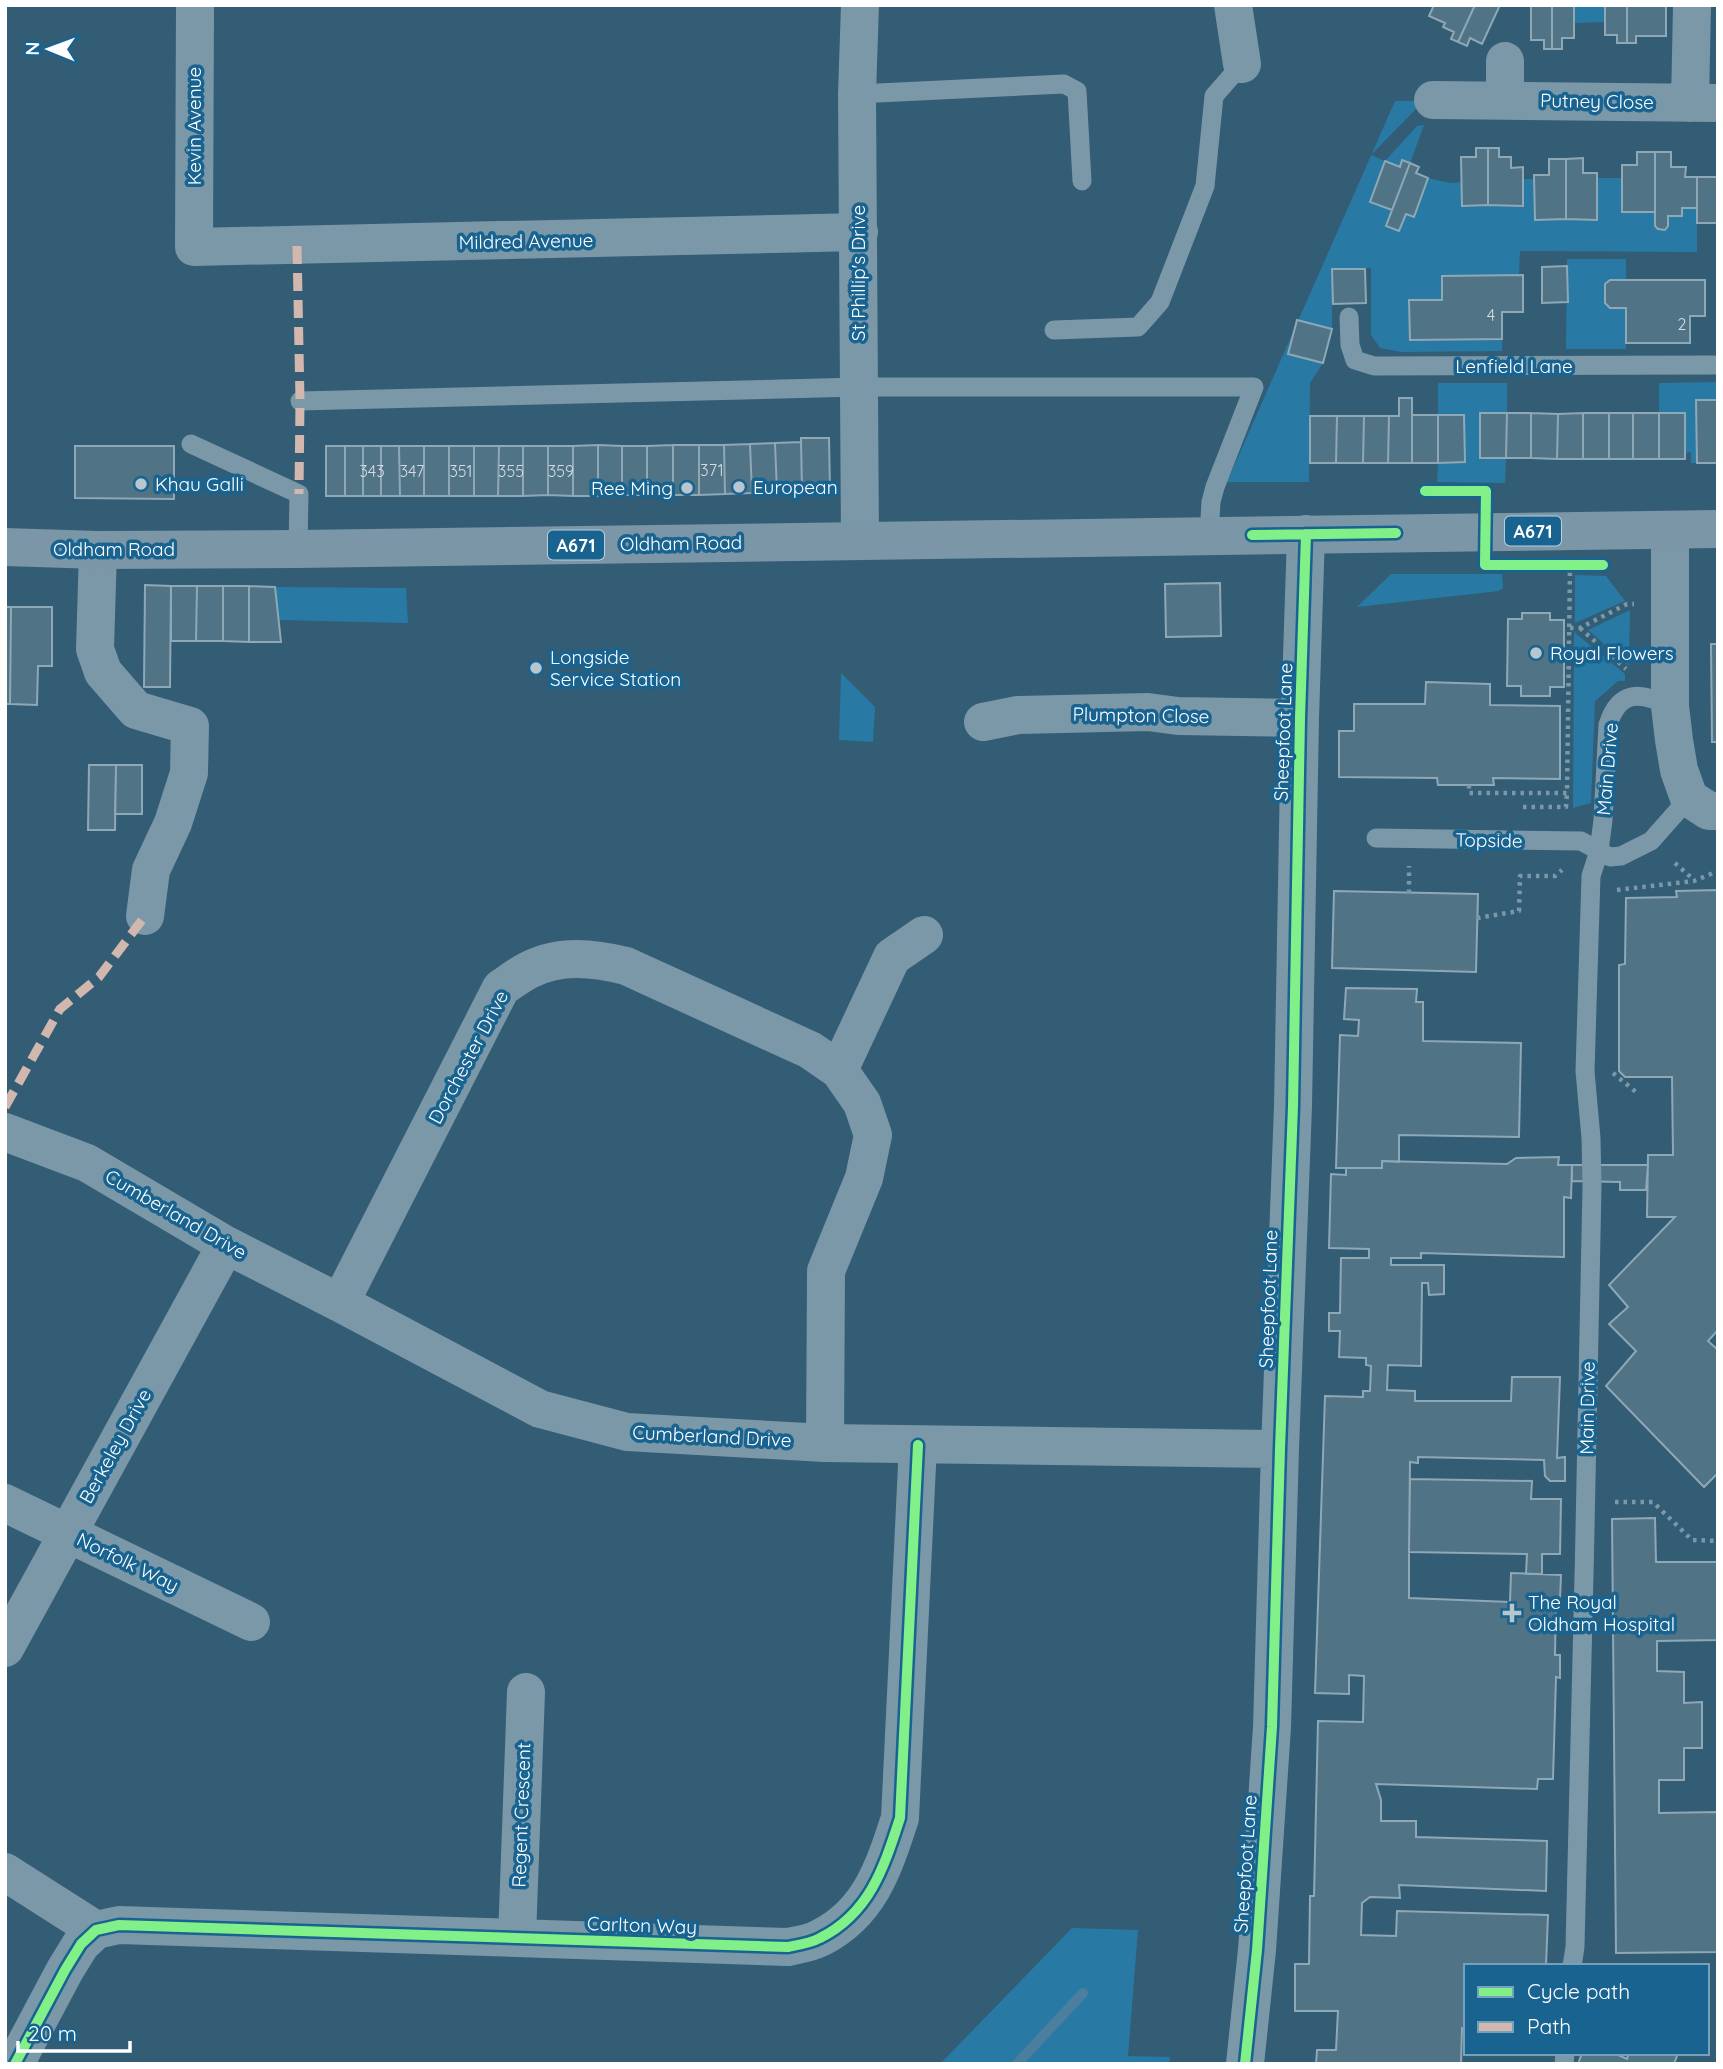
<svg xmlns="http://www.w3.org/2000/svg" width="1723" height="2069" viewBox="0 0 1723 2069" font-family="Quicksand,sans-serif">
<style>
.green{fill:#2979a5}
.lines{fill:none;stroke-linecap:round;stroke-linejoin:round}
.stream{stroke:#4c7f9e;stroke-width:10}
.building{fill:#517386;stroke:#8fa8b6;stroke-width:2}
.path{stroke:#7b98a8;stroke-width:4.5;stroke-dasharray:3.5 5;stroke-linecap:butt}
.service{stroke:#7b98a8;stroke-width:19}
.minor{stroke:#7b98a8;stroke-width:38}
.primary{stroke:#7a96a7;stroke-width:38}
.quiet{stroke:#d1b7ad;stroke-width:9;stroke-dasharray:18 9;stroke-linecap:butt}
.cycleway-casing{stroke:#186390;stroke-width:15}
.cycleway{stroke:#82f089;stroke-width:10}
.poi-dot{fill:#b8c6cf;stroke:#186390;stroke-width:2.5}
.labels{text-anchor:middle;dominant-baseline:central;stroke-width:7;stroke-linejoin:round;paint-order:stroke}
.number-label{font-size:16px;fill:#d4dce1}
.shield{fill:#186390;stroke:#bad0de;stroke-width:2}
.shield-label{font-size:18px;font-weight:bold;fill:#fff}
.street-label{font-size:19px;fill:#fff;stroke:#186390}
.poi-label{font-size:19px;fill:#fff;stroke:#186390;text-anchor:start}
</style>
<rect width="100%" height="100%" fill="#335c75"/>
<!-- green -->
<path class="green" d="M1574 5H1605V22L1574 23Z
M1395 101H1416V109L1371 155 1385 161 1417 126 1424 125 1410 163 1402 160 1400 167 1385 162 1370 201 1392 210 1386 226 1399 231 1406 214 1414 217 1428 178 1450 183 1461 182 1462 206H1523V179H1534L1535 220H1596L1597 178H1622V211L1655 212V226L1658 229 1665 230 1668 226V216L1682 208H1697V252L1520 251 1519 275 1443 276 1442 300 1410 340 1502 339V351L1401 352 1380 348 1371 335V268L1332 269V329L1297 320 1288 354 1323 363 1310 383 1309 482H1227Z
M1567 259H1626V280H1610L1605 284V302L1610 308H1626V349H1566Z
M1718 382V400L1696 401 1697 463H1691V452L1685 453 1659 413V383Z
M1438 383H1507V413H1480V457L1506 458 1505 483 1437 482 1438 463 1465 462 1464 415H1438Z
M1391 574H1502L1503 588 1499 591 1357 607Z
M1575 575 1606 576 1625 601 1575 623Z
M275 587 406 588 408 623 278 620Z
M1630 610 1629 666 1588 630Z
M1574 632 1625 674V681H1618L1595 701 1591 803 1573 808Z
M841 673 875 707 873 742 839 740Z
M1072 1928 1138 1930 1128 2056 1170 2057 1169 2064H940Z"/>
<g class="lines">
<!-- stream -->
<path class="stream" d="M1017 2064 1083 1993"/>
</g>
<!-- building -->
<path class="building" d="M1434 5H1475L1458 42 1451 39 1454 32 1443 27 1445 23 1429 16Z
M1475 5H1500L1482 44 1470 38 1467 46 1458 42Z
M1531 5H1552V49H1544V40H1531Z
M1552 5H1574V38H1562V49H1552Z
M1605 5H1627V43H1617V35H1605Z
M1627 5H1666V36H1636V43H1627Z
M1476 148H1488V205L1462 206 1461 157H1476Z
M1488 148H1499V157H1511V168L1523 167V206L1488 205Z
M1637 152H1655V212H1622V165H1637Z
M1655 152H1671V167H1686L1685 177H1697V208H1682V216H1668V226L1665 230 1658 229 1655 226Z
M1583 158V173H1597V220L1566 219V159Z
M1549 159H1566V219L1535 220 1534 175H1549Z
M1402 160 1410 163 1392 210 1370 202 1385 161 1400 167Z
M1410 163 1419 167 1416 173 1428 178 1414 217 1406 214 1399 231 1386 226Z
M1697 177H1718V223H1697Z
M1567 266 1568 302 1542 303V267Z
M1332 269H1365L1366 303 1333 304Z
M1523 275V312H1502V339L1410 340 1409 300H1442V276Z
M1610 280H1705V316H1690V343H1626V308H1610L1605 303V284Z
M1297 320 1332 329 1323 363 1288 354Z
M1399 398H1412V463H1388L1389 416H1399Z
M1696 400H1718V463H1697Z
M1480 413H1507L1506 458H1480Z
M1507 413H1531V458H1506Z
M1531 413 1558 414 1557 459 1531 458Z
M1583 413H1609V459H1583Z
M1583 413V459H1557L1558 414Z
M1609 413H1633V459H1609Z
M1633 413H1659V459H1633Z
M1659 413H1685V459H1659Z
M1412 415H1438V463H1412Z
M1438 415H1464L1465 462 1438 463Z
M1310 416H1337L1336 463H1310Z
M1337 416H1364L1363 463H1336Z
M1364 416H1389L1388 463H1363Z
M801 438H829L830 490 802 491Z
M801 442 802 491 777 492 775 443Z
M775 443 777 492 752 493 750 444Z
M750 444 752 493 725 494 724 445Z
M598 445 622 446V495L598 496Z
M598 445V496H573V446Z
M673 445H699V495H673Z
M673 445V495H647V446Z
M699 445H724L725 494 699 495Z
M75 446H174V499L75 498Z
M326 446H345V496H326Z
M345 446H363V496H345Z
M363 446H381V496H363Z
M381 446H399L400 496H381Z
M399 446H424V496H400Z
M424 446H449V496H424Z
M449 446H474V496H449Z
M474 446H499L498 496H474Z
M499 446H523V496H498Z
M523 446H548V495L523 496Z
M548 446H573V496L548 495Z
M622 446H647V495H622Z
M1220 583 1221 636 1166 637 1165 584Z
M145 585 171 586 170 687H144Z
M171 586H197L196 641H171Z
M197 586H223V641H196Z
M223 586H249V642L223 641Z
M249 586 275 587 281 642H249Z
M5 607H11L10 704H5Z
M11 607H52V666H38L37 705 10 704Z
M1522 613H1550V620H1564V687H1550V696H1521V686H1507L1508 619H1522Z
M1711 644H1718V742H1712Z
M1426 682 1490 684V705L1560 706V779L1493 778 1494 785H1438L1437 778 1339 777V731H1354V704H1425Z
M89 765H116L115 830H88Z
M116 765H142V814H115Z
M1718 890V1330L1708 1341 1718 1350V1473L1704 1487 1606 1386 1636 1351 1609 1324 1628 1307 1609 1285 1675 1217H1647L1648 1155H1673L1672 1077H1625L1619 1071V965L1625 964 1626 898 1677 897 1676 891Z
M1334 891 1478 894 1476 972 1332 968Z
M1346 988 1417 989 1416 1002H1423V1041L1521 1043 1519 1137 1399 1135V1162L1382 1161V1168H1336L1340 1035 1358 1036 1359 1020 1344 1019Z
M1559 1157 1558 1165H1572L1571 1198 1564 1197V1257L1421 1253V1258H1391V1265H1444V1294L1429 1295 1428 1283H1422L1421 1366 1388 1365 1387 1390 1415 1391V1401H1511L1512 1377H1560L1557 1458 1565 1457V1481H1550L1545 1476 1544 1460 1418 1457V1463L1410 1462 1409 1552V1598L1510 1602 1511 1573 1561 1575 1560 1599H1556L1555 1655H1560V1678L1556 1677 1553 1779H1538L1537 1789 1376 1784 1381 1800V1821H1416V1837L1547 1841 1546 1891 1399 1885 1400 1898 1370 1897 1362 1903 1361 1935 1396 1936 1397 1911 1548 1915 1546 1966H1466V2028H1462L1461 2064H1316L1317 2050H1336L1338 2011H1295V1964H1309L1310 1896H1314L1318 1721 1363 1722 1364 1676 1349 1675V1694L1315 1693 1325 1396 1363 1397V1391H1370L1371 1366 1366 1365V1358L1339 1357 1340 1331H1329V1313H1340L1341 1258H1369V1249L1329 1248 1331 1174 1346 1175V1168H1382V1161L1507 1164 1516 1158Z
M1572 1165H1648L1646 1190H1620V1182L1572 1181Z
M1410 1479 1532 1481 1531 1499H1561L1560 1554H1542V1574H1526L1527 1554 1409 1552Z
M1655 1518 1656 1562H1718V1640L1657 1641V1671L1684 1672V1703L1702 1702V1748H1684V1780H1659V1813L1718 1812V1952L1616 1953 1612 1519Z
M1582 2053H1619L1618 2055 1627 2059 1629 2053H1678L1674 2064H1578Z"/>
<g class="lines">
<!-- path -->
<path class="path" d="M1570 628H1580L1627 604H1634
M1580 628 1626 669
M1469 785V793H1567L1570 569
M1523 807H1566L1567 793
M1675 863 1694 880
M1617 890 1694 881 1718 871
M1409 893V866
M1477 918 1519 911 1520 876H1555L1562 870
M1613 1073 1636 1092
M1615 1502H1653L1692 1540 1718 1541"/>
<!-- service -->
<path class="service" d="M857 94 1064 84 1077 91 1082 181
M1349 317 1350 345 1355 360 1374 366 1718 365
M1054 330 1138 327 1160 302 1205 186 1214 96 1242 64
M300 401 859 387H1254L1215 487 1211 502 1209 535
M191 444 299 494 298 549
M1670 706C1641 692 1619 689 1608 725L1603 820 1599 851 1610 857 1621 856 1651 841 1689 798
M1376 838 1581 841 1599 851 1591 876 1585 1071 1591 1138 1592 1186C1586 1440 1583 1693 1575 1947L1572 1966
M1564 2064 1565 2053"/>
<!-- minor -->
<path class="minor" d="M195 5 194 247 859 232
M860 5 857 94 860 541
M1233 5 1242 64
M1433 100 1718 103
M1505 100V61
M1690 103 1692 5
M1670 530V706L1674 740 1679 770 1689 798 1709 811H1718
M98 550 95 649 103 672 136 710 190 726 189 773 173 823 151 870 145 916
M983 722 1018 715 1148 712 1178 716 1300 718
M839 1070 892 957 924 935
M5 1132 87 1163 226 1245 340 1303 540 1409 627 1432 825 1443 1280 1449
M340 1303 501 988C510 982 519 975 529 970 560 954 594 958 626 966L810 1050 839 1070 862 1103 873 1135 864 1178 826 1271 825 1443
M5 1503 251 1622
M5 1648 226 1245
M5 1872 96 1930
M517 1938 526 1692
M15 2064 65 1970 81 1944 96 1930 119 1925 788 1947C798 1945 811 1943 820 1938 870 1913 884 1867 900 1818L918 1445
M1245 2064 1257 1950 1272 1727 1280 1449 1293 1106 1300 718 1306 534"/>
<!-- primary -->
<path class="primary" d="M5 547 98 550 298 549 1718 529"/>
<!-- quiet -->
<path class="quiet" d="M297 246 300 401 299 494
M5 1107 60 1009 99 977 145 916"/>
<defs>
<path id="cycleway" d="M1425 491H1486L1485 565H1603
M1252 535 1396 533
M15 2064 65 1970 81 1944 96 1930 119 1925 788 1947C798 1945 811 1943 820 1938 870 1913 884 1867 900 1818L918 1445
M1245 2064 1257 1950 1272 1727 1280 1449 1293 1106 1300 718 1306 534"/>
</defs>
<!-- cycleway casing -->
<use href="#cycleway" class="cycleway-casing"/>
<!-- cycleway -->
<use href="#cycleway" class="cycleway"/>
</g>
<!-- markers -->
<g class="poi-dot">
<circle cx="141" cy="484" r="7"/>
<circle cx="739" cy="487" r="7"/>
<circle cx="687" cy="488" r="7"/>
<circle cx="1536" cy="653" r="7"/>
<circle cx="536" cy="668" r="7"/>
<path d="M1508.5 1602.5h7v7h7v7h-7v7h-7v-7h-7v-7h7z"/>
</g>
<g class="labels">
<!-- number labels -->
<g class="number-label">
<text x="1491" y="315">4</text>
<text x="1682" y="324">2</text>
<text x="712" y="470">371</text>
<text x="372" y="471">343</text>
<text x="412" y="471">347</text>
<text x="461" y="471">351</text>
<text x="511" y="471">355</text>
<text x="561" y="471">359</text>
</g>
<!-- shield labels -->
<g class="shield">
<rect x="1505" y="516.5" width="56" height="29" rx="5"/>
<rect x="548" y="530.5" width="56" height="29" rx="5"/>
</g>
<g class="shield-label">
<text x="1533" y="531">A671</text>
<text x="576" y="545">A671</text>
</g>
<!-- street labels -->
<g class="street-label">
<text transform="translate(1597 101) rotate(1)">Putney Close</text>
<text transform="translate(194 126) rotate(-90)">Kevin Avenue</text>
<text transform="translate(526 241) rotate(-1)">Mildred Avenue</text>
<text transform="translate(858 273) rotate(-90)">St Phillip's Drive</text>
<text x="1514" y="366">Lenfield Lane</text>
<text transform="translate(681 543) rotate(-1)">Oldham Road</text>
<text x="114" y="549">Oldham Road</text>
<text transform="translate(1141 715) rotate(1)">Plumpton Close</text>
<text transform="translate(1283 732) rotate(-88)">Sheepfoot Lane</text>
<text transform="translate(1607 769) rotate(-85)">Main Drive</text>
<text transform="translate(1489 840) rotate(1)">Topside</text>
<text transform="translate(468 1057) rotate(-62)">Dorchester Drive</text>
<text transform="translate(176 1214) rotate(30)">Cumberland Drive</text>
<text transform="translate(1268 1299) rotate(-88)">Sheepfoot Lane</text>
<text transform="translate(1587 1408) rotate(-89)">Main Drive</text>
<text transform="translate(712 1436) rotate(3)">Cumberland Drive</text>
<text transform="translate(115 1446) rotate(-61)">Berkeley Drive</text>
<text transform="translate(128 1562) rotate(26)">Norfolk Way</text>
<text transform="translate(521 1815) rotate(-88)">Regent Crescent</text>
<text transform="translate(1245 1864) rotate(-86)">Sheepfoot Lane</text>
<text transform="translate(642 1925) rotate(2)">Carlton Way</text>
</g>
<!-- poi labels -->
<g class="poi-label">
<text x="155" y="484">Khau Galli</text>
<text x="753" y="487">European</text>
<text x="673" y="488" text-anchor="end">Ree Ming</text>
<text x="1550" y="653">Royal Flowers</text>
<text x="550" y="657">Longside<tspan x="550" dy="22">Service Station</tspan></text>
<text x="1528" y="1602">The Royal<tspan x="1528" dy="22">Oldham Hospital</tspan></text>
</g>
</g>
<!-- border -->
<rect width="1723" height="2069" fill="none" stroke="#ffffff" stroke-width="14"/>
<!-- legend -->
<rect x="1464" y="1964" width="245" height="91" fill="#186390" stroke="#74a1bc" stroke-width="2"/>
<rect x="1478" y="1987" width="35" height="10" fill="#82f089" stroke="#74a1bc" stroke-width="2"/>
<text x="1527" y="1999" font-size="21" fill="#ffffff">Cycle path</text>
<rect x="1478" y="2022" width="35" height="10" fill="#d1b7ad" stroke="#74a1bc" stroke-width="2"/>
<text x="1527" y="2034" font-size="21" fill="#ffffff">Path</text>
<!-- north arrow -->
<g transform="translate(49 49) rotate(271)" stroke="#186390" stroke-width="5" paint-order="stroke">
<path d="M0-5L12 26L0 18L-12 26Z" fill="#ffffff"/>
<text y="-10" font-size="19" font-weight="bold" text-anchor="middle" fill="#ffffff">N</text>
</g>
<!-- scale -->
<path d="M18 2041v10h112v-10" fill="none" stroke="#ffffff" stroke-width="3.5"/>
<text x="28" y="2041" font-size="21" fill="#ffffff" stroke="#186390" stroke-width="5" paint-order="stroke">20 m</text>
</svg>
